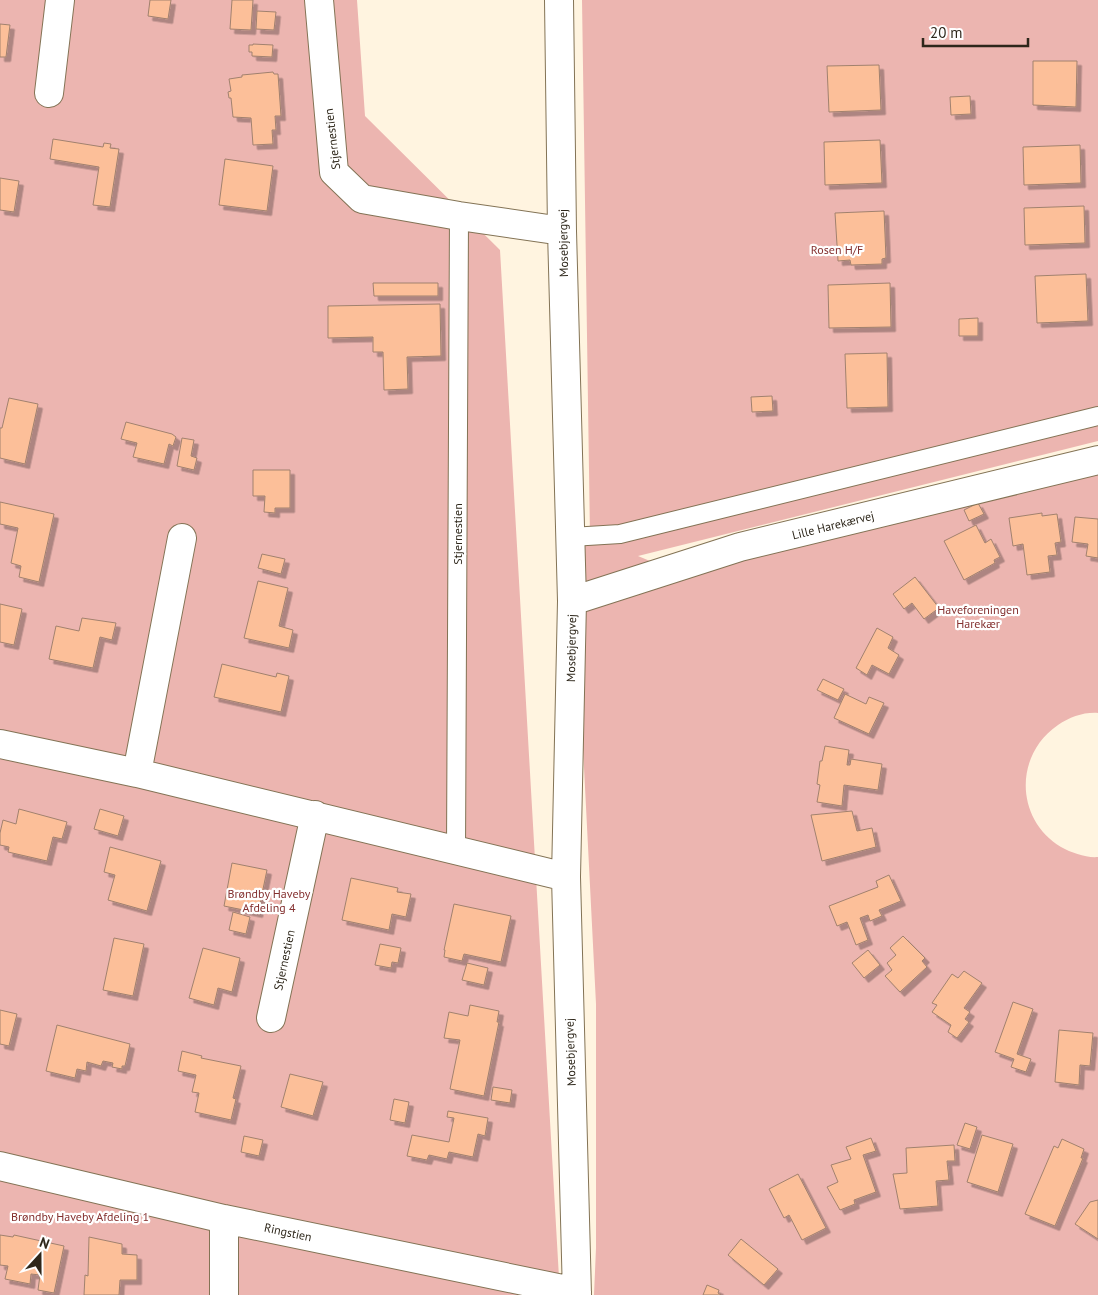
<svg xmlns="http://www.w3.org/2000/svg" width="1098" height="1295" viewBox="0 0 1098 1295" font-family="'PT Sans',sans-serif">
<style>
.green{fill:#ecb5b0}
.building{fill:#fcbf99;stroke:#a1816e;filter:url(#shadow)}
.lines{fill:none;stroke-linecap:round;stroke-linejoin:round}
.lane-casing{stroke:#837355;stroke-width:20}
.street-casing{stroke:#837355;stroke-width:30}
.lane{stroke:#fff;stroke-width:18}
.street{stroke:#fff;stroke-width:28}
.labels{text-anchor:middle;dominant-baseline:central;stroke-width:4.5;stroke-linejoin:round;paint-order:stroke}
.street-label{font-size:12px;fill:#2e271b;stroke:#fff}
.park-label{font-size:12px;fill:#84302f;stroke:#fff}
</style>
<defs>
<filter id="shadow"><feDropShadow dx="4.5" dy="4.5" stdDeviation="0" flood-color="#0004"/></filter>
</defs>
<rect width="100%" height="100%" fill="#fff4e0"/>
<!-- green -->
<path class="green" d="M0 0H357L365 116 500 250 560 1295H0Z
M582 0H1098V441L638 556 650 561 1098 450V713C1084 712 1070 717 1058 725 1014 755 1015 819 1061 847 1072 853 1086 858 1098 857V1295H594L596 1248V1004L572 531 590 537Z"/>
<!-- building -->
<path class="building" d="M150 0H171L168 19 148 16Z
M232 0H253L251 30 230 29Z
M257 11 276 12 274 30 256 29Z
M0 24 10 25 6 57H0Z
M253 44 273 45 272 57 252 56V52H249V45H253Z
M1033 61H1077L1076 107 1033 105Z
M879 65 881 110 829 112 827 66Z
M273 72 274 74H278L281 116H275L276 130H272L273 144 253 145 251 118 233 117 231 98H229L228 92 231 91 229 79 242 77V75Z
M970 96 971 114 951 115 950 97Z
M53 139 103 147 104 143 111 144 110 148 119 149 110 207 93 205 99 167 50 159Z
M880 140 882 183 825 185 824 142Z
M1080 145 1081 183 1024 185 1023 147Z
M225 159 273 166 267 211 219 205Z
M0 178 19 181 14 212 0 210Z
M1084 206 1085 243 1025 245 1024 208Z
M884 211 886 258 882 259V264L851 265 850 260 838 261 835 213Z
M1086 274 1088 321 1037 323 1035 276Z
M373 283H438V296H374Z
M890 283 891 327 829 328 828 285Z
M440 304 441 356 407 357 408 389 384 390 383 352H373V337L328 338V306Z
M978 318V336H959V319Z
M887 353 888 407 847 408 845 354Z
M772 396 773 411 752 412 751 397Z
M9 398 38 404 25 464 0 458V428H2Z
M126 422 172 434 176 437 173 446 169 444 164 464 133 457 137 443 121 439Z
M182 438 194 440 191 456 197 458 194 470 177 466Z
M253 470H290V508H275V513L264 512 265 496H253Z
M0 502 54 514 39 582 19 577 21 566 11 563 18 528 0 524Z
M978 503 984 514 969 521 964 510Z
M1042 513V516L1057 514 1061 542 1055 543 1057 555 1048 556 1050 572 1027 575 1023 544 1013 546 1009 518Z
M1075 517 1098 519V558L1086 556 1088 544 1072 542Z
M976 525 985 543 991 539 1000 557 994 560 995 563 964 580 944 541Z
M262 554 285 559 281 574 258 568Z
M915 577 939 608 924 619 912 603 904 609 893 594Z
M258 581 288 588 279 626 293 630 289 648 244 638Z
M0 604 22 609 14 645 0 642Z
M82 618 116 623 112 640 100 637 93 668 49 659 56 626 79 631Z
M877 628 893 637 888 648 899 655 889 674 872 665 867 675 856 668Z
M222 664 276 677 277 673 289 676 281 712 214 697Z
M823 679 844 689 838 700 817 690Z
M845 694 866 704 869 697 884 703 869 734 834 718Z
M825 746 849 750 847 765H850L851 759 882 764 878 790 844 785 842 806 817 802 820 785 817 784 820 761H822Z
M19 809 67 822 62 839 53 837 47 861 8 852 9 847 0 845V833L3 820 16 824Z
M100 809 124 816 118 836 94 829Z
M852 811 857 831 872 828 876 847 822 861 811 815Z
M110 847 161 861 147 911 108 900 115 875 104 872Z
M232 863 267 870 258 913 224 906Z
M889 875 901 901 879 910 882 916 870 921 868 915 860 918 868 940 856 945 847 922 837 926 829 906 878 887 876 881Z
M351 878 398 888 397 892 411 894 406 917 392 914 389 930 342 920Z
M454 904 511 916 501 962 464 954 462 961 444 957 445 950H444Z
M233 912 250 917 246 934 229 930Z
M903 936 925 958 922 961 927 967 900 992 885 976 892 970 887 963 896 955 890 948Z
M114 938 144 944 133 996 103 990Z
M380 944 401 948 398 963 392 962 391 968 375 965Z
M203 948 240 958 232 992 218 988 214 1005 189 998Z
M868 950 880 965 864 978 852 963Z
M467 963 488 968 484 985 462 980Z
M964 971 982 983 964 1008 970 1012 965 1019 969 1022 957 1038 948 1032 951 1025 932 1012 937 1005 932 1003 952 974 958 978Z
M1013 1002 1033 1009 1017 1054 1031 1059 1026 1072 1011 1067 1014 1059 995 1052Z
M470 1005 499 1011 497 1022H499L484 1096 450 1089 460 1040 444 1038 449 1012 468 1016Z
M0 1010 17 1014 9 1046 0 1044Z
M57 1025 130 1044 125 1066H122V1069L112 1067 113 1063 103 1061 101 1066 87 1062 86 1071 77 1069 75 1078 46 1071Z
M1059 1030 1093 1033 1090 1066 1080 1065 1079 1085 1055 1082Z
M182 1051 202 1056 201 1058 241 1066 233 1098 236 1099 231 1120 195 1112 199 1093 192 1092 196 1075 178 1071Z
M290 1074 323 1082 313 1116 281 1107Z
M493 1087 512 1090 510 1103 491 1100Z
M394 1099 409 1102 405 1123 390 1120Z
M448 1111 488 1118 485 1136 478 1134 473 1157 449 1152 447 1159 429 1155 427 1160 407 1156 412 1135 449 1142 454 1118 447 1117Z
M965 1123 977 1127 970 1149 957 1145Z
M982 1135 1013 1144 998 1192 967 1182Z
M244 1136 263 1140 259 1156 241 1152Z
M871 1138 876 1151 863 1155 876 1192 854 1200 855 1204 840 1210 827 1187 838 1182 831 1165 851 1159 846 1147Z
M1062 1139 1084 1149 1081 1158H1083L1055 1226 1025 1214 1054 1146 1058 1148Z
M954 1145 955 1161H947L949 1180 936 1181 938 1206 900 1209 893 1174 907 1173 906 1148Z
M798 1174 826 1228 802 1240 789 1215 784 1218 769 1189Z
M1098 1200V1239L1075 1224 1090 1202Z
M0 1235 13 1237 14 1235 64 1246 54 1293 38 1290 40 1275 31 1274 30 1284 5 1279 8 1266 0 1265Z
M89 1237 122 1244V1254L137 1255V1280H120L119 1295H84L85 1275 88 1276Z
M741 1239 778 1269 764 1285 728 1255Z
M707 1285 719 1290 718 1293 721 1295H703Z"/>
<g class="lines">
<defs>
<path id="lane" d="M571 537 620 534 1098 416
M456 851 459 216"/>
<path id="street" d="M319 0 334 172 362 199 459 216 562 231
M559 0 562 231 572 601 566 877 577 1295
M49 93 60 0
M572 601 740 547 1098 460
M0 744 137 773 566 877
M137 773 182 538
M271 1018 315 815
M0 1166 224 1219 577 1292
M224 1219V1295"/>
</defs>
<!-- lane casing -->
<use href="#lane" class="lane-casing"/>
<!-- street casing -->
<use href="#street" class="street-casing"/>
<!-- lane -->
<use href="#lane" class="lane"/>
<!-- street -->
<use href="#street" class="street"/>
</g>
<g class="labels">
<!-- street labels -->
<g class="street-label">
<text transform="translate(332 139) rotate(-97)">Stjernestien</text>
<text transform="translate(563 243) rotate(-91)">Mosebjergvej</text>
<text transform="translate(833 525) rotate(-14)">Lille Harekærvej</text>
<text transform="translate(457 534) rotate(-90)">Stjernestien</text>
<text transform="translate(571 648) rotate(-89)">Mosebjergvej</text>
<text transform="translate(284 960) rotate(-78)">Stjernestien</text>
<text transform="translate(570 1052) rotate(-92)">Mosebjergvej</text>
<text transform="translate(288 1232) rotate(12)">Ringstien</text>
</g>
<!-- park labels -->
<g class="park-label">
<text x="837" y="249">Rosen H/F</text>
<text x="978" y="609">Haveforeningen<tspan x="978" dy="14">Harekær</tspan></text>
<text x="269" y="893">Brøndby Haveby<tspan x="269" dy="14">Afdeling 4</tspan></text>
<text x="80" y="1216">Brøndby Haveby Afdeling 1</text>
</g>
</g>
<!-- north arrow -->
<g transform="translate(40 1255) rotate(21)" stroke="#ffffff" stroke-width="4" paint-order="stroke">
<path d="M0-4L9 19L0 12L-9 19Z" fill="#2e271b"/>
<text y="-8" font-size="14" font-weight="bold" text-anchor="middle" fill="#2e271b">N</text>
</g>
<!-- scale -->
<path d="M923 38v8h105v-8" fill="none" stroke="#2e271b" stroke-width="2.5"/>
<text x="930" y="38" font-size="15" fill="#2e271b" stroke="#ffffff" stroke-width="4" paint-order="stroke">20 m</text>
</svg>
